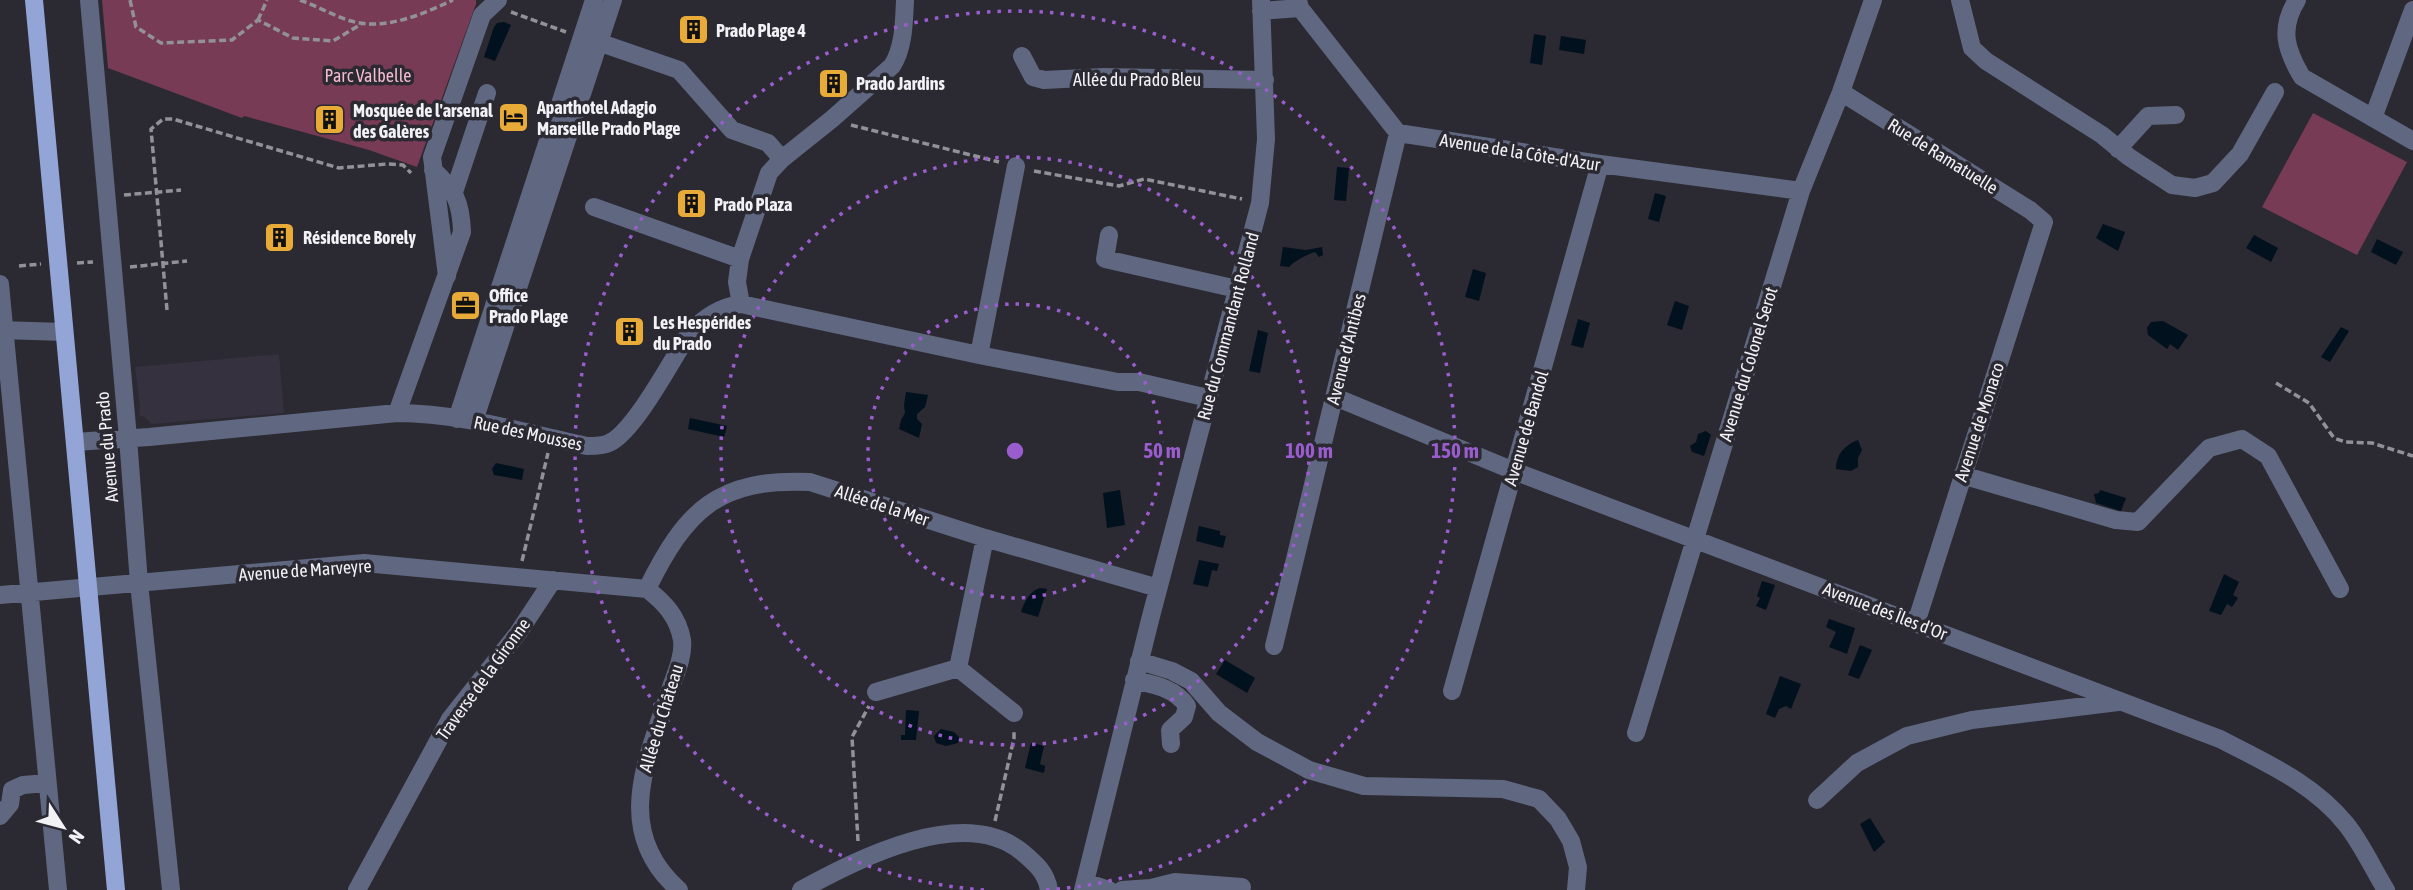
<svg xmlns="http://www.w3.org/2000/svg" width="2413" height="890" viewBox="0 0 2413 890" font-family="'Asap Condensed',sans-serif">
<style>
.built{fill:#35313f}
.green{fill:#773b55}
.water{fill:#02111e}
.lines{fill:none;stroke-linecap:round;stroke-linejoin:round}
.path{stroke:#939198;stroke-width:3.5;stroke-dasharray:7 3.5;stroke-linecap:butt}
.minor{stroke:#5f6880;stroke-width:18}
.major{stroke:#93a4d7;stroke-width:18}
.ring{fill:none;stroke:#995dcd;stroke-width:3.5;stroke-dasharray:3.5 7}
.labels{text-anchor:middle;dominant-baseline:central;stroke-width:7;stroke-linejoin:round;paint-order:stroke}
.poi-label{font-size:18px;font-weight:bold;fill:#f2f1f6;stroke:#2b2931;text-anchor:start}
.park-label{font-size:18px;fill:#f4bacf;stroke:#2b2931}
.street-label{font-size:18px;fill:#f2f1f6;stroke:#2b2931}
.centre{fill:#995dcd;stroke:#2b2931;stroke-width:3.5}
.ring-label{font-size:21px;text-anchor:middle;font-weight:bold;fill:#995dcd;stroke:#2b2931;stroke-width:7;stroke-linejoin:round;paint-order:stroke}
</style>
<rect width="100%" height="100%" fill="#2b2931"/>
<!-- built -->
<path class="built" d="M279 354 284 413 152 424 143 416 139 417 140 406 135 367Z"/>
<!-- green -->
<path class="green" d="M102 0H476V4L417 167 369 150 244 116 242 118 108 68Z
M2313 113 2407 162 2357 255 2262 207Z"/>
<!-- water -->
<path class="water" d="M504 22 511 25 495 61 484 57 494 27 497 23Z
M1534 34 1546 36 1542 65 1530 63Z
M1561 36 1586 40 1584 54 1559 50Z
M1337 167 1349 168 1346 201 1334 200Z
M1655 193 1666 196 1659 222 1648 219Z
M2103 224 2125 232 2118 251 2096 238Z
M2254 235 2278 248 2271 262 2246 248Z
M2377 239 2403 252 2396 265 2371 252Z
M1283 247 1306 250 1322 247 1323 255 1319 257 1315 252C1308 254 1294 261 1289 267L1280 266Z
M1473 269 1486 273 1479 301 1465 297Z
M1675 301 1689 306 1682 330 1667 325Z
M1578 319 1590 323 1583 348 1571 345Z
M2163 321 2188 335 2178 350 2170 344 2167 349 2148 335 2147 328 2151 322Z
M2341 327 2349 331 2330 362 2321 357Z
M1258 330 1268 333 1260 373 1249 371Z
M906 392 928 395 925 407 917 414V419L922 424 919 438 899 429 901 420 905 413 904 405Z
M690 418 727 426 724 437 688 429Z
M1706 431 1711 435 1704 456 1692 452 1690 446 1696 442 1698 434Z
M1858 440 1862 450 1858 458V467L1851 471 1836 469C1836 454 1845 445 1858 440Z
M496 463 524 469 522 480 494 475 492 469Z
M1120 490 1125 525 1107 528 1103 493Z
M2100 490 2126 498 2121 511 2096 503 2094 494 2099 493Z
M1199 526 1220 531V535L1226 536 1223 548 1196 541Z
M1199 560 1219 564 1217 571 1212 570 1208 587 1193 584Z
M2224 574 2239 582 2233 595 2238 598 2232 607 2227 604 2221 615 2209 611Z
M1762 581 1775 585 1766 610 1756 606 1760 598 1757 596Z
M1040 588 1047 589 1038 617 1021 612C1024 602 1030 591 1040 588Z
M1829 619 1855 628 1847 654 1829 647 1836 632 1826 627Z
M1860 645 1872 650 1859 679 1848 675Z
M1225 660 1255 678 1247 693 1216 674Z
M1780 676 1801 684 1791 709 1786 706 1779 709 1775 718 1766 714Z
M906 710 919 711 916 740H901V735H905Z
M941 729 954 732 959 737 958 743 946 746 936 743 934 736Z
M1031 743 1044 746 1040 764 1045 766 1044 773 1025 768Z
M1870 818 1885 842 1874 852 1860 824Z"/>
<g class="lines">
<!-- path -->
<path class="path" d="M130 0 136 27 161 43 232 40 258 20 293 38 333 41 363 23
M300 0C317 6 334 16 351 21 385 31 423 14 453 0
M511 12 566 32
M258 20 267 0
M851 125 999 162
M1034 171 1119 186 1144 179 1242 199
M124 195 181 190
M77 263 93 262
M19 266 41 264
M130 267 187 261
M167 310 151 129 163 119H173L339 168 387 164 403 165 411 173
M2276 383 2309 403 2334 438 2345 442 2372 443 2413 456
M522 561 548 453
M995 821 1014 738V729
M858 841 852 737 869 706"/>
<!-- minor -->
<path class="minor" d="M89 0 128 438 139 583 171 890
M1298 0 1300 8 1398 133 1600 164 1801 191
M1960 0 1972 48 1986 61 2102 135 2129 157 2172 185 2195 188 2213 183 2240 154 2275 92
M2297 0C2279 29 2286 50 2302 77L2413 141
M1261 11 1300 8
M598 42 679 70 732 130 768 143 782 159
M1022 56 1033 77 1044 80 1104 77 1265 80
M1841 92 2030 210 2044 222 1916 623
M2373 118 2413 10
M2118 149 2148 116 2176 115
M454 192 487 93
M594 207 740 259
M1109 235 1105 259 1237 289
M447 276 432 157 482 15 498 0
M0 284 58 890
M741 304 737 282 740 259 769 173 782 159 832 119 892 66C904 48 904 21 905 0
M0 330 64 332
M979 355 1016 166
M1335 397 1514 471 2220 739C2266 763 2313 783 2346 824 2362 844 2373 869 2386 890
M397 413 462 232C461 202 455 190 433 170
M457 419 594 0
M474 421 613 0
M75 442 149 437 397 413C461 413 525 433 587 446 595 446 603 446 609 443 634 432 672 360 688 335 703 318 719 307 741 304L979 355 1118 382H1139L1208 398
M1962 475 2116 520 2138 522 2209 448 2242 439 2268 456 2340 589
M647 589C686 510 718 478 810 482L985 538 1158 588
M647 589C665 603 678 617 682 640 684 655 676 673 671 687 648 758 611 830 679 890
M0 595 364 563 647 589
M1274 646 1398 133
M1139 661 1172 671 1191 681 1219 713 1257 742 1309 770 1364 786 1503 789 1539 799 1558 819 1571 841 1578 867 1576 890
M958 668 1014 713
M1134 680C1155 685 1175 688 1187 706L1184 717 1170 730 1171 744
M1452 691 1600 164
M876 692 958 668 985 538
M1636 733 1801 191 1841 92 1873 0
M1817 800 1857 763 1907 736 1972 720 2118 702
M0 816 10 804 12 790 23 785 47 783
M1085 882 1109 890
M357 890 450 719 518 633 553 580
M801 890C858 859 963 804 1022 852 1035 863 1046 872 1049 890
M1083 890 1150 620 1260 203 1266 139 1261 0
M1122 890 1151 888 1175 882 1242 887"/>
<!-- major -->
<path class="major" d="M34 0 116 890"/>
</g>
<!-- distance rings -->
<g class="ring">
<circle cx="1015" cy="451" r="147"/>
<circle cx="1015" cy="451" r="294"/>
<path d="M984 890A440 440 0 1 1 1046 890"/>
</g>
<!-- icons -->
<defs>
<symbol id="building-square" viewBox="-11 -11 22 22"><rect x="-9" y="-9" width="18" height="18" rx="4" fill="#e9ab38" stroke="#2b2931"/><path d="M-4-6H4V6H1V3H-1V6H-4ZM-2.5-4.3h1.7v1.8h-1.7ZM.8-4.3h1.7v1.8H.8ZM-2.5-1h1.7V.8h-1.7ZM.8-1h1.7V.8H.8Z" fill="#111"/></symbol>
<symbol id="hotel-square" viewBox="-11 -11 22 22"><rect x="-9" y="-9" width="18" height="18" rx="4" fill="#e9ab38" stroke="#2b2931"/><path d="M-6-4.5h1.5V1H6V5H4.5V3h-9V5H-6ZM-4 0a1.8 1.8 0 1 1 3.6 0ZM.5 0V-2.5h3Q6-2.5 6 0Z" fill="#111"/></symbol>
<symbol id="office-square" viewBox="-11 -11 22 22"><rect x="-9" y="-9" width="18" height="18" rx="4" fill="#e9ab38" stroke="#2b2931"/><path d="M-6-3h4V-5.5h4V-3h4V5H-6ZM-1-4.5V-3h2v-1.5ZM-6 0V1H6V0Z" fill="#111"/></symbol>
</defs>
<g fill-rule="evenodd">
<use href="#building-square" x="676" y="12" width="35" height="35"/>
<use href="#building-square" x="816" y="66" width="35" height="35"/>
<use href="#hotel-square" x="496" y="100" width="35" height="35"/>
<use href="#building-square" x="312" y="102" width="35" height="35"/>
<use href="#building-square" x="674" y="186" width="35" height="35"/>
<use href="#building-square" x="262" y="220" width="35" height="35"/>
<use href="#office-square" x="448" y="288" width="35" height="35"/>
<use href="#building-square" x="612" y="314" width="35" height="35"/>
</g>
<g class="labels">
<!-- poi labels -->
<g class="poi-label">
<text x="716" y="30">Prado Plage 4</text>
<text x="856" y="83">Prado Jardins</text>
<text x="537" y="107">Aparthotel Adagio<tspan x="537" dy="21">Marseille Prado Plage</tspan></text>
<text x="353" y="110">Mosquée de l'arsenal<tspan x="353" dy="21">des Galères</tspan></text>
<text x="714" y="204">Prado Plaza</text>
<text x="303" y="237">Résidence Borely</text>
<text x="489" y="295">Office<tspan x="489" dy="21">Prado Plage</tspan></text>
<text x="653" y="322">Les Hespérides<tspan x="653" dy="21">du Prado</tspan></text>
</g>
<!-- park labels -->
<g class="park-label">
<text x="368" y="75">Parc Valbelle</text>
</g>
<!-- street labels -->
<g class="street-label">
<text x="1137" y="79">Allée du Prado Bleu</text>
<text transform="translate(1520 152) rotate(9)">Avenue de la Côte-d'Azur</text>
<text transform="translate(1943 156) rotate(32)">Rue de Ramatuelle</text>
<text transform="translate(1228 326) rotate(-75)">Rue du Commandant Rolland</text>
<text transform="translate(1346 349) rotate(-76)">Avenue d'Antibes</text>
<text transform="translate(1748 364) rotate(-73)">Avenue du Colonel Serot</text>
<text transform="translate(1979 422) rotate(-72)">Avenue de Monaco</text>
<text transform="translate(1526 428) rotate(-74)">Avenue de Bandol</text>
<text transform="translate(528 433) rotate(12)">Rue des Mousses</text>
<text transform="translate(107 447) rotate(-95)">Avenue du Prado</text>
<text transform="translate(882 505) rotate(18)">Allée de la Mer</text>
<text transform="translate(305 570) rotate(-4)">Avenue de Marveyre</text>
<text transform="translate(1885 611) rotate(21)">Avenue des Îles d'Or</text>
<text transform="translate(483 679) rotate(-54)">Traverse de la Gironne</text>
<text transform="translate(661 718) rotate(-73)">Allée du Château</text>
</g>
</g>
<circle cx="1015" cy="451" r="10" class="centre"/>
<g class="ring-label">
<text x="1162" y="458">50 m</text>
<text x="1309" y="458">100 m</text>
<text x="1455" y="458">150 m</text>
</g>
<!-- north arrow -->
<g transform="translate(63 827) rotate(126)" stroke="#2b2931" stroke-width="5" paint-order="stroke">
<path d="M0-5L12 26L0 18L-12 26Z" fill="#f2f1f6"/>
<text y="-10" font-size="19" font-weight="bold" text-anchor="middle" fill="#f2f1f6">N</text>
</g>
</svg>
